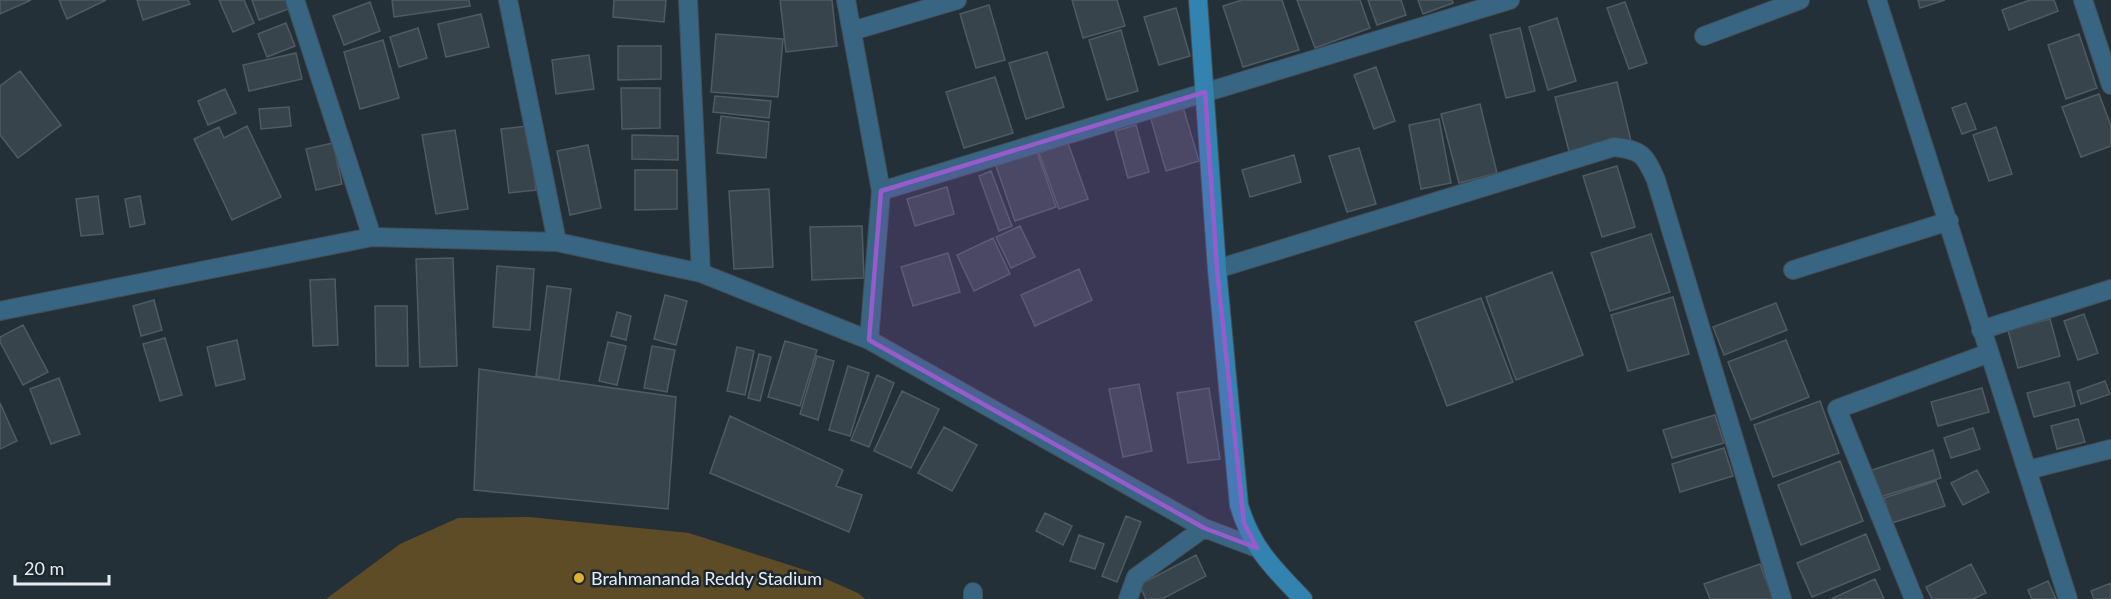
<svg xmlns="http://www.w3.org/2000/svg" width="2111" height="599" viewBox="0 0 2111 599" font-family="Lato,sans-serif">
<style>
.green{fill:#5e4c26}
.building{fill:#38444c;stroke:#4f5b64;stroke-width:1.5}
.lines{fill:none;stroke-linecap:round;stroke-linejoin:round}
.street-casing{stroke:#434e55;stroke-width:20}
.secondary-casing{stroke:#434e55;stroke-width:20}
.street{stroke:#376582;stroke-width:18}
.secondary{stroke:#3383b1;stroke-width:18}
.marked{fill:#965ccc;fill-opacity:0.2;stroke:#965ccc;stroke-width:4.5;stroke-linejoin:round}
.poi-dot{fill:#e1af34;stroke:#1b262d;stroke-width:2}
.labels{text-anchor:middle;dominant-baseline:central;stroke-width:5;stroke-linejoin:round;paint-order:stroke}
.poi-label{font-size:18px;fill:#e6edf2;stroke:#1b262d;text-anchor:start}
</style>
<rect width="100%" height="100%" fill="#243037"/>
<!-- green -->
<path class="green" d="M529 517 689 533 808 571 858 593 865 599H326L400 544 458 518Z"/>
<!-- building -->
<path class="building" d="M0 0H31L0 14Z
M59 0H106L67 19Z
M137 0H188L190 4 143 20Z
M219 0H244L254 23 233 32Z
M252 0H294L296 6 259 20Z
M392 0H469L470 6 394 17Z
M614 0H666L664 22 613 17Z
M780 0H832L837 46 786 52Z
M1072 0H1117L1125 26 1083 38Z
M1242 0H1282L1299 50 1243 67 1223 6Z
M1297 0H1360L1370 28 1315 48Z
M1368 0H1401L1406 15 1377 25Z
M1418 0H1452L1453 3 1423 14Z
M1918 0H1945L1920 8Z
M2030 0H2054L2058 11 2009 30 2002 10Z
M370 2 380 31 344 45 333 16Z
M1625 2 1647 63 1629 69 1607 8Z
M989 5 1005 60 976 68 960 14Z
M1176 8 1190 56 1159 65 1144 17Z
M481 14 489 47 446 57 438 24Z
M1557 18 1576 81 1548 90 1529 27Z
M286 23 295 46 267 57 258 34Z
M418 28 427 58 399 67 390 37Z
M1520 28 1535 91 1506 98 1490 35Z
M1121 30 1138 91 1107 100 1089 40Z
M716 34 783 39 778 97 711 92Z
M2079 34 2097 88 2066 99 2048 45Z
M383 40 399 98 360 109 344 52Z
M618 46H661V79L618 80Z
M1047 52 1064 107 1026 119 1009 63Z
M296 53 302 79 249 91 243 65Z
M589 55 594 89 556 94 552 60Z
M1376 67 1395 121 1374 129 1354 75Z
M20 71 61 125 18 158 0 135V86Z
M995 77 1013 133 964 148 946 92Z
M1617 82 1631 141 1570 155 1555 97Z
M621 88H660V128L622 129Z
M225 89 236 113 208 125 198 101Z
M2099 94 2111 126V146L2081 157 2062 107Z
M715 96 771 101 769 118 713 112Z
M1966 103 1976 129 1962 134 1952 108Z
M1480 104 1497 173 1459 183 1441 114Z
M289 107 291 126 261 129 259 109Z
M1183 107 1199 161 1166 171 1150 116Z
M721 116 769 122 766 158 717 153Z
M1439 119 1451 183 1421 189 1409 125Z
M1136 125 1149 172 1128 178 1115 131Z
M247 126 281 197 232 220 194 139 219 127 224 138Z
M527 126 536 190 509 193 501 129Z
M1996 127 2012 174 1989 181 1973 135Z
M455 130 468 209 436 214 422 135Z
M632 135 678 136V160L632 159Z
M333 143 342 184 316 190 306 149Z
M1068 143 1088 199 1059 209 1039 153Z
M588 145 601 208 570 215 557 151Z
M1359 148 1376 204 1347 212 1329 156Z
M1037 152 1056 207 1015 221 996 166Z
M1294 155 1301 182 1250 197 1242 170Z
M1617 166 1635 227 1602 237 1583 176Z
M635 170H677V209L635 210Z
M991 171 1012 226 999 231 979 176Z
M947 187 954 214 915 226 907 199Z
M769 189 773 267 734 269 729 191Z
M98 196 103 234 81 236 76 199Z
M140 196 145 224 130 227 125 199Z
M862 226 864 278 812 280 810 227Z
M1020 226 1035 257 1011 268 996 237Z
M1651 234 1670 292 1610 311 1591 253Z
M993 238 1010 274 974 291 957 255Z
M948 253 960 292 913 306 901 267Z
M453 258 457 366 420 367 416 259Z
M497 266 534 269 530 330 493 327Z
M1079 269 1092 300 1035 326 1021 295Z
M1552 272 1583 355 1516 380 1486 297Z
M335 279 338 345 313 346 310 280Z
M547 286 571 289 559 380 536 376Z
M665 295 687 301 676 345 654 339Z
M1673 297 1689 354 1628 371 1611 315Z
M1481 298 1513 382 1447 406 1415 322Z
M154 300 162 330 141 336 133 306Z
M1776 303 1787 330 1724 355 1713 327Z
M375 306H407L408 366H376Z
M617 312 631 316 626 340 611 336Z
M2084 314 2098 353 2078 360 2064 321Z
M2050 319 2060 356 2018 368 2008 330Z
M23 325 48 372 23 385 0 342V337Z
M165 338 182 395 160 401 143 344Z
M237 340 245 379 216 386 207 347Z
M1786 340 1809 397 1751 420 1728 362Z
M785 341 817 350 800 406 768 397Z
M608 342 626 346 617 385 599 381Z
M652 346 675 350 667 392 644 388Z
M737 347 754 351 745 395 727 391Z
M759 354 771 357 760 401 748 398Z
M817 356 834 361 818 420 800 414Z
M848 366 869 373 850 436 829 430Z
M479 369 676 397 668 509 474 490Z
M877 375 894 383 869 447 851 440Z
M59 378 80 434 51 444 30 389Z
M2105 381 2110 394 2081 404 2077 391Z
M2069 382 2075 406 2034 417 2027 393Z
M1139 384 1152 451 1123 457 1109 389Z
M1209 388 1220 459 1188 463 1177 393Z
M1982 388 1989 412 1938 426 1931 402Z
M902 391 939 409 911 468 874 451Z
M1820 401 1839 453 1773 477 1754 425Z
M0 403 17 441 0 449Z
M1715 415 1724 443 1672 458 1663 430Z
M730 416 843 470 836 486 862 495 849 532 710 473Z
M2078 419 2085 442 2057 449 2051 426Z
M944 427 977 445 952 491 918 473Z
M1973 428 1980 449 1951 458 1944 438Z
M1724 448 1733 476 1680 492 1672 464Z
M1933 450 1941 478 1880 497 1872 470Z
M1840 461 1863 521 1801 545 1778 485Z
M1977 470 1989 492 1963 505 1951 483Z
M1936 481 1945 506 1892 523 1884 498Z
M1045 513 1072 526 1063 545 1036 531Z
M1126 516 1141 522 1117 582 1102 576Z
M1866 534 1880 569 1812 597 1797 563Z
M1079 535 1104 544 1095 569 1070 561Z
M1196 555 1206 576 1162 599H1146L1139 585Z
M1760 564 1773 599H1710L1704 584Z
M1971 564 1986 593 1973 599H1932L1926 587Z
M1875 579 1884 599H1831Z
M2048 581 2056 599H2032L2028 590Z
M2111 583V599H2094L2091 591Z"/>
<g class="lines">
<defs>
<path id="street" d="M295 0 372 237
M508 0 557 242
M688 0 701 273
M846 0 881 191 869 340
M1877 0 2068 599
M2083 0 2111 85
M852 31 957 0
M1704 36 1800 0
M881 191 1510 0
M1217 269 1614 147C1642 150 1645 155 1656 180L1782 599
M1793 270 1949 221
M0 311 372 237 557 242 701 273 869 340 1204 528 1257 548
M1981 330 2111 289
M2028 470 2111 449
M973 599V592
M1128 599 1136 577 1204 528
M1914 599 1837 409 1989 353"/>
<path id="secondary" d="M1198 0 1217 269 1239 505C1251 547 1274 569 1303 599"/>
</defs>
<!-- street casing -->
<use href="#street" class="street-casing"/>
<!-- secondary casing -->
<use href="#secondary" class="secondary-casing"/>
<!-- street -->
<use href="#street" class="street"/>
<!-- secondary -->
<use href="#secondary" class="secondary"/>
</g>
<!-- marked area -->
<path class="marked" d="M1205 92 1217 269 1244 523 1257 548 1204 528 869 340 881 191Z"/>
<!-- markers -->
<circle class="poi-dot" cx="579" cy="578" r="6"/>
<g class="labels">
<!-- poi labels -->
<g class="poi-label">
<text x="591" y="578">Brahmananda Reddy Stadium</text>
</g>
</g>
<!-- scale -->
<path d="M15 575v9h94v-9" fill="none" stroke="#e6edf2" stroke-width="3"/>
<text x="24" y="575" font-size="18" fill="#e6edf2" stroke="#1b262d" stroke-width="4.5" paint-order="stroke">20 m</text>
</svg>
